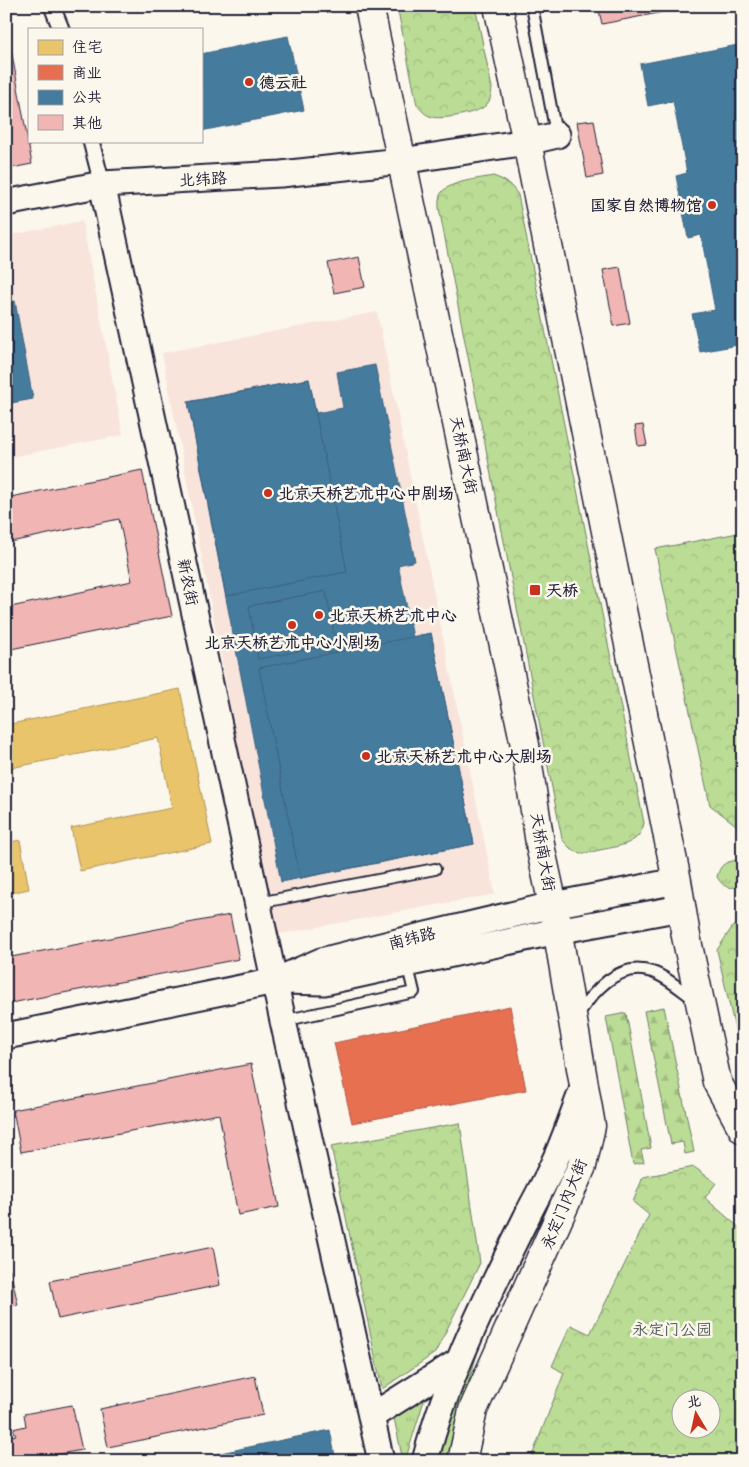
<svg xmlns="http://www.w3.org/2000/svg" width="749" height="1467" viewBox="0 0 749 1467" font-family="Sriracha,'LXGW WenKai TC',sans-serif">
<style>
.built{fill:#f8e4db}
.grass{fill:url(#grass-tufts);stroke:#6e7f68}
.forest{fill:url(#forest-firs);stroke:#6e7f68}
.park{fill:url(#park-crowns);stroke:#6e7f68;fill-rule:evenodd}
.homes{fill:#e9c46a;stroke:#ad935c}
.shops{fill:#e76f51;stroke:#ac584a}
.public{fill:#457b9d;stroke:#3a6080}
.building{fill:#f1b6b3;stroke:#22223b}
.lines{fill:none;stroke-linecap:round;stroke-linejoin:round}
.service-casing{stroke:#22223b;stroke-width:14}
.pedestrian-casing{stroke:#22223b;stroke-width:19}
.tertiary-casing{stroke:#22223b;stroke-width:29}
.primary-casing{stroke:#22223b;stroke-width:31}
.service{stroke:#fbf7ec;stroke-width:10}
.pedestrian{stroke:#fbf7ec;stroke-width:15}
.tertiary{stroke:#fbf7ec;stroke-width:25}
.primary{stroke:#fbf7ec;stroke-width:28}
.poi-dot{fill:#c8321e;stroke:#fbf7ec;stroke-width:2}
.labels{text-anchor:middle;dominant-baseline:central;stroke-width:5;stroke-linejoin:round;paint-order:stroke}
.poi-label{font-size:16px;font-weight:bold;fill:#22223b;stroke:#fbf7ec;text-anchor:start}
.street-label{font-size:16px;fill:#22223b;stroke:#fbf7ec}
.park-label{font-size:16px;fill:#505a56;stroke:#fbf7ec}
</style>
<defs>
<pattern id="grass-tufts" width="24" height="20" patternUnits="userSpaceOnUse" patternTransform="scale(1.25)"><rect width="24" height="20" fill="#bbdc95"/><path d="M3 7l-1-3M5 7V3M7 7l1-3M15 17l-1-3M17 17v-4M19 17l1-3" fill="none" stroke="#a0bc81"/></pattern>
<pattern id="forest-firs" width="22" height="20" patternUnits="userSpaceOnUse" patternTransform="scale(1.25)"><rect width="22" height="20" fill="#bbdc95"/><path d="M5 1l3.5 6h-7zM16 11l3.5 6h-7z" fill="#a0bc81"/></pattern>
<pattern id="park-crowns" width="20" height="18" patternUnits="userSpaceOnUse" patternTransform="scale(1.25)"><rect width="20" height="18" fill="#bbdc95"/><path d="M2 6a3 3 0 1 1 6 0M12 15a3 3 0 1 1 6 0" fill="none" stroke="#a0bc81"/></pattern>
</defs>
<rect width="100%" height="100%" fill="#fbf7ec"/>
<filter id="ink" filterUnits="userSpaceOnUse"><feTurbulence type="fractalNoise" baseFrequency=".02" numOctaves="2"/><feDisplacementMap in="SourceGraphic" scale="10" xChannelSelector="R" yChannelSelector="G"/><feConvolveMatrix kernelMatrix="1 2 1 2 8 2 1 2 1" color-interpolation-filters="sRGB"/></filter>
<g filter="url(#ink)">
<!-- built -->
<path class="built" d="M82 221 123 435 6 458V236Z
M377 312 495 894 275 935 162 353Z"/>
<!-- grass -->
<path class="grass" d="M743 859V886C730 888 725 890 717 877 721 861 728 862 743 859Z
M481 1341 455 1427 449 1461H434L440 1434Z
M427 1391 405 1461H403L393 1413Z"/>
<!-- forest -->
<path class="forest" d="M664 1007 694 1152 685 1154 683 1142 671 1144 644 1011Z
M626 1013 651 1148 641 1150 644 1162 633 1164 606 1017Z"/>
<!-- park -->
<path class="park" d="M397 6H475L492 88C491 95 491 101 485 106 478 113 442 120 432 117 425 115 421 110 417 105Z
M493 176C505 180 511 184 518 195L644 823C640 845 618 846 600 850 594 851 586 854 581 853 572 852 567 845 562 839L439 208C439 203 438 197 442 192 451 181 479 179 493 176Z
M743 532V828H740L710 805 655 549Z
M743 924V1043L735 1029 717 950 733 926Z
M460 1123 480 1263 435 1353 382 1389 331 1146Z
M694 1167 716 1183 705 1198 743 1231V1461H530L564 1373 552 1366 571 1325 590 1334 649 1215 633 1202 643 1177ZM682 1400H712V1430H682Z"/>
<!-- homes -->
<path class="homes" d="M180 689 212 844 80 871 71 828 172 808 158 738 6 769V725Z
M20 840 29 889 6 894V843Z"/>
<!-- shops -->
<path class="shops" d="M510 1006 526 1090 352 1123 334 1043Z"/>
<!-- public -->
<path class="public" d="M288 36 304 110 201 131V54Z
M743 44V344L700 352 692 314 715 310 701 235 688 238 676 176 687 173 673 101 648 106 640 64Z
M15 301 33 399 6 404V302Z
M375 365 415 561 398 565 413 637 431 633 474 844 281 882 188 402 309 379 316 413 343 408 337 372Z
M309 379 347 572 226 596 188 402Z
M326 591 336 644 258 659 249 606Z
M431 633 474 844 300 878 259 668Z
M330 1430 336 1461H198L197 1458Z"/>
<!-- building -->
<path class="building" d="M598 6H694L602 24Z
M11 49 32 164 6 169V50Z
M594 120 603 175 587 178 577 122Z
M359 257 365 287 334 293 328 263Z
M620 267 630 323 614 326 603 270Z
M643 425 647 445 638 446 635 426Z
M142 470 172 616 6 650V608L132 581 119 519 6 543V498Z
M230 915 239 959 6 1004V958Z
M251 1064 279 1207 238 1215 219 1114 21 1152 13 1110Z
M213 1247 220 1285 58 1319 50 1281Z
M10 1269 18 1305 6 1307V1270Z
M255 1376 263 1415 108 1447 100 1409Z
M72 1405 82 1450 21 1461H6V1437L16 1435 13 1429 26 1426 24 1414Z"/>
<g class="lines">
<defs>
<path id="service" d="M532 6 556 134
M258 903 435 869
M578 1015C594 990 619 961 652 972 667 977 680 989 694 999
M283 1021 414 992 407 963"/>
<path id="pedestrian" d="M52 6 61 29
M91 141 102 184"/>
<path id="tertiary" d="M102 184 283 1021 381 1461
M6 203 102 184 281 174 401 161 527 142 557 135
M283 981 324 982 557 931 681 908
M6 1036 275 981 321 961 401 941 553 905 677 881
M372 1416 459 1361
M425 1461C447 1376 487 1297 526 1218 535 1199 547 1180 555 1160 566 1136 574 1110 584 1086"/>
<path id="primary" d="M369 6 525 745 541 850 553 905 591 1126 582 1166 473 1410 462 1461
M498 6 527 142 677 881 686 936 717 1082 743 1129"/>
</defs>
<!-- service casing -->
<use href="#service" class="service-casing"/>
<!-- pedestrian casing -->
<use href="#pedestrian" class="pedestrian-casing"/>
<!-- tertiary casing -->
<use href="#tertiary" class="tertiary-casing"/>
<!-- primary casing -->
<use href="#primary" class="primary-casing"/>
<!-- service -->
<use href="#service" class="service"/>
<!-- pedestrian -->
<use href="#pedestrian" class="pedestrian"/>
<!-- tertiary -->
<use href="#tertiary" class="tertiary"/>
<!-- primary -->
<use href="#primary" class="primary"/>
</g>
</g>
<!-- markers -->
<g class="poi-dot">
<circle cx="249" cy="82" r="5"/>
<circle cx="712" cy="205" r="5"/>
<circle cx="268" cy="493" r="5"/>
<rect x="529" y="584" width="12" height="12" rx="2.5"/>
<circle cx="319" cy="615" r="5"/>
<circle cx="292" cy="625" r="5"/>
<circle cx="366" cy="756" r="5"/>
</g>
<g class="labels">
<!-- poi labels -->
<g class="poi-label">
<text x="259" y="82">德云社</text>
<text x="702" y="205" text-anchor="end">国家自然博物馆</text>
<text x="278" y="493">北京天桥艺术中心中剧场</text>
<text x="546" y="590">天桥</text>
<text x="329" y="615">北京天桥艺术中心</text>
<text x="292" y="642" text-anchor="middle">北京天桥艺术中心小剧场</text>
<text x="376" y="756">北京天桥艺术中心大剧场</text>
</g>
<!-- street labels -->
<g class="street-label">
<text transform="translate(203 179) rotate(-3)">北纬路</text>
<text transform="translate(464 455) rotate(78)">天桥南大街</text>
<text transform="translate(188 582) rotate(78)">新农街</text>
<text transform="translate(543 852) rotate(80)">天桥南大街</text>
<text transform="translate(412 938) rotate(-14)">南纬路</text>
<text transform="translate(564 1204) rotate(-68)">永定门内大街</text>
</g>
<!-- park labels -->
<g class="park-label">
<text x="672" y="1329">永定门公园</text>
</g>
</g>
<!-- margin -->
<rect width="749" height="1467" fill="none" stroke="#fbf7ec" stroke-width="25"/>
<rect x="12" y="12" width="724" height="1442" fill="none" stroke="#22223b" stroke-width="2" filter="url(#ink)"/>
<!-- legend -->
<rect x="28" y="28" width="175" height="115" fill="#fbf7ec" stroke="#a4a2a5"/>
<rect x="38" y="40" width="25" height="15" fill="#e9c46a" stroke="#a4a2a5"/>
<text x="72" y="52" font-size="15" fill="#22223b">住宅</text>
<rect x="38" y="65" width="25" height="15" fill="#e76f51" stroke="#a4a2a5"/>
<text x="72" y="78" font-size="15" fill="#22223b">商业</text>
<rect x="38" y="90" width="25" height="15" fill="#457b9d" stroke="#a4a2a5"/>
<text x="72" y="102" font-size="15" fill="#22223b">公共</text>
<rect x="38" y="115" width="25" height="15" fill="#f1b6b3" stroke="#a4a2a5"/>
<text x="72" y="128" font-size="15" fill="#22223b">其他</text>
<!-- north arrow -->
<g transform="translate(696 1414) rotate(351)"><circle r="24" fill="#fbf7ec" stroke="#a4a2a5"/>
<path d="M0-4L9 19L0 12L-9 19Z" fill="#c8321e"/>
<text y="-8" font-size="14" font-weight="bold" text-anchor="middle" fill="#22223b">北</text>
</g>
</svg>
